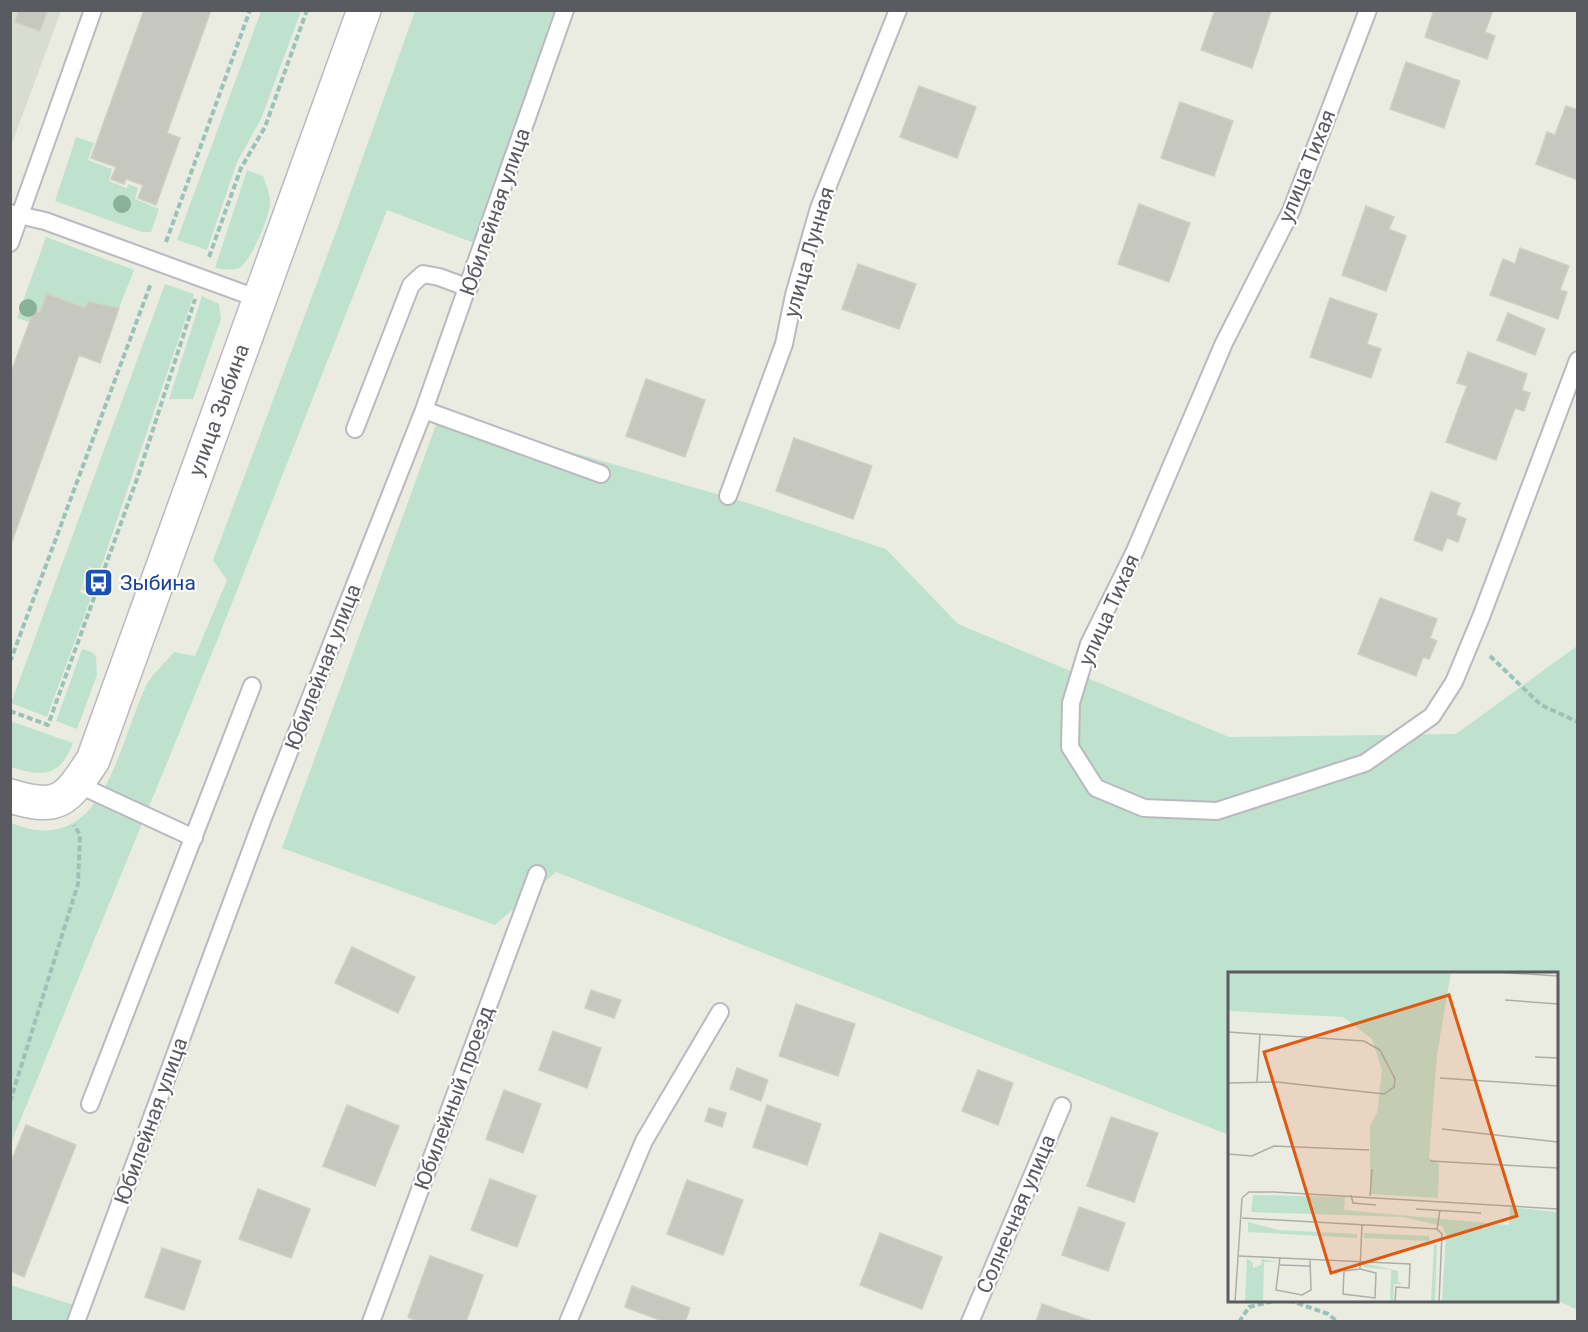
<svg xmlns="http://www.w3.org/2000/svg" width="1588" height="1332" viewBox="0 0 1588 1332" font-family="Roboto,sans-serif">
<style>
.education{fill:#d9dcd0}
.green{fill:#bfe2ce}
.building{fill:#c6c7be;stroke:#ced0c1;stroke-width:1.5}
.lines{fill:none;stroke-linecap:round;stroke-linejoin:round}
.service-casing{stroke:#bab9bf;stroke-width:20}
.minor-casing{stroke:#bab9bf;stroke-width:36}
.path{stroke:#9ac2b6;stroke-width:4;stroke-dasharray:6 3;stroke-linecap:butt}
.service{stroke:#fff;stroke-width:16}
.minor{stroke:#fff;stroke-width:33}
.tree{fill:#89b198}
.labels{text-anchor:middle;dominant-baseline:central;stroke-width:4.5;stroke-linejoin:round;paint-order:stroke}
.street-label{font-size:21px;fill:#5a5a61;stroke:#fff}
.transit-label{font-size:21px;fill:#164399;stroke:#fff;text-anchor:start}
.inset-road{fill:none;stroke:#acaeaa;stroke-width:1.5}
.view{fill:#e15910;fill-opacity:0.15;stroke:#e15910;stroke-width:3}
.inset-edge{fill:none;stroke:#5a5a61;stroke-width:3}
</style>
<rect width="100%" height="100%" fill="#eaece2"/>
<!-- education -->
<path class="education" d="M11 11H61L11 146Z"/>
<!-- green -->
<path class="green" d="M261 11H301L261 119 237 162 207 250 177 240Z
M415 11H554L474 243 387 210 219 636 11 1143V823C105 861 117 744 147 684 153 673 166 662 174 652L195 656 227 580 213 560 339 224Z
M76 137 94 143 88 160 112 169 109 181 127 188 128 184 138 188 135 199 159 209 151 232H142L55 201Z
M247 170 263 176C266 185 271 195 270 204 269 218 251 261 239 268 232 271 222 269 215 268Z
M46 237 134 270 119 308 88 302 85 308 40 313 34 310 30 322 17 318Z
M165 284 194 294 100 570 89 567 80 592 91 597 47 717 11 703Z
M202 296 219 304 221 319 193 399H169Z
M440 414 751 504 886 549 958 624 1229 737 1456 734 1577 646V1310L1557 1300 1556 974H1230L1229 1135 556 872 495 925 282 848Z
M82 649 92 652 96 657 97 675 77 729 56 721Z
M10 721 73 743C60 777 43 777 11 767Z
M10 1285 74 1305 67 1321H11Z"/>
<!-- building -->
<path class="building" d="M19 10H48L40 31 15 22Z
M144 10H211L167 133 180 138 156 205 138 198 143 185 126 179 124 184 111 179 116 167 91 158Z
M1215 10 1271 11 1252 68 1201 50Z
M1434 10H1493L1485 32 1495 36 1487 59 1425 37Z
M1406 62 1460 81 1444 128 1390 109Z
M919 86 976 107 957 158 900 137Z
M1180 102 1233 121 1214 176 1161 158Z
M1566 106 1578 110V180L1536 164 1547 132 1555 135Z
M1139 204 1190 223 1169 282 1118 264Z
M1366 206 1394 217 1389 229 1406 236 1386 291 1342 275Z
M1520 248 1569 266 1560 290 1567 292 1558 319 1490 295 1503 259 1515 264Z
M858 264 916 284 899 329 842 309Z
M47 294 85 308 88 302 119 308 100 363 79 355 10 547V375L34 310 40 313Z
M1330 298 1377 314 1367 344 1381 349 1371 378 1310 357Z
M1508 313 1545 329 1535 355 1497 340Z
M1468 352 1527 374 1522 390 1530 393 1524 411 1515 408 1496 460 1446 442 1467 386 1457 383Z
M646 379 705 400 685 457 626 436Z
M794 438 872 466 853 519 776 491Z
M1431 492 1460 503 1456 515 1466 519 1458 542 1447 538 1442 551 1414 540Z
M90 570 97 572 90 592 83 589Z
M1380 598 1437 619 1430 638 1437 641 1429 659 1423 657 1416 676 1358 654Z
M352 947 415 977 398 1013 335 983Z
M591 990 621 1000 614 1018 585 1008Z
M796 1004 855 1024 838 1076 779 1056Z
M553 1031 601 1048 587 1088 539 1070Z
M737 1068 768 1080 761 1101 730 1089Z
M978 1070 1013 1083 998 1125 962 1111Z
M504 1090 541 1104 523 1153 486 1139Z
M347 1105 399 1126 375 1186 323 1166Z
M767 1105 821 1124 807 1165 753 1147Z
M709 1108 726 1113 722 1127 705 1121Z
M1111 1117 1158 1133 1134 1202 1087 1186Z
M26 1125 76 1145 24 1277 10 1271V1164Z
M490 1179 536 1196 517 1247 471 1230Z
M687 1180 743 1200 723 1255 667 1234Z
M258 1189 310 1209 291 1258 239 1239Z
M1079 1207 1125 1223 1108 1271 1062 1255Z
M880 1233 942 1257 922 1309 860 1285Z
M162 1248 201 1261 184 1310 145 1297Z
M430 1256 483 1275 466 1322H419L408 1317Z
M632 1286 690 1308 685 1322H665L625 1307Z
M1042 1304 1089 1320V1322H1036Z"/>
<g class="lines">
<defs>
<path id="service" d="M1368 10 1291 211 1224 343 1135 551 1089 644 1071 703 1070 747 1096 788 1144 808 1217 811 1365 763 1432 716 1454 682 1481 617 1578 360
M10 213 45 221 259 299
M10 243 93 10
M424 410 601 474
M355 429 411 285 423 274 439 277 469 288
M728 496 784 344 794 295 819 208 898 10
M77 784 194 838
M90 1104 252 686
M76 1322 263 818 424 410 565 10
M371 1322 537 874
M568 1322 644 1141 720 1012
M970 1322 1062 1106"/>
<path id="minor" d="M10 796C59 811 66 801 93 760L364 10"/>
</defs>
<!-- service casing -->
<use href="#service" class="service-casing"/>
<!-- minor casing -->
<use href="#minor" class="minor-casing"/>
<!-- path -->
<path class="path" d="M166 242 250 10
M209 257 241 168 265 127 307 10
M1490 656 1541 705 1578 722
M10 662 151 283
M10 711 48 725 138 476 195 299
M10 1102 78 884 80 835 74 825
M1289 1300 1328 1314 1338 1322
M1239 1322 1249 1307 1278 1300"/>
<!-- service -->
<use href="#service" class="service"/>
<!-- minor -->
<use href="#minor" class="minor"/>
</g>
<!-- trees -->
<g class="tree">
<circle cx="122" cy="204" r="9"/>
<circle cx="28" cy="308" r="9"/>
</g>
<!-- icons -->
<defs>
<symbol id="bus-square" viewBox="-11 -11 22 22"><rect x="-9" y="-9" width="18" height="18" rx="4" fill="#1a4fb4" stroke="#fff"/><path d="M-5-6H5V4H4V6H2V4H-2V6H-4V4H-5ZM-3.5-4V0h7V-4ZM-3.5 1.2v1.5H-2V1.2ZM2 1.2v1.5H3.5V1.2Z" fill="#fff"/></symbol>
</defs>
<g fill-rule="evenodd">
<use href="#bus-square" x="82" y="566" width="33" height="33"/>
</g>
<g class="labels">
<!-- street labels -->
<g class="street-label">
<text transform="translate(1307 166) rotate(-68)">улица Тихая</text>
<text transform="translate(495 212) rotate(-71)">Юбилейная улица</text>
<text transform="translate(809 252) rotate(-74)">улица Лунная</text>
<text transform="translate(219 410) rotate(-70)">улица Зыбина</text>
<text transform="translate(1109 610) rotate(-66)">улица Тихая</text>
<text transform="translate(323 667) rotate(-69)">Юбилейная улица</text>
<text transform="translate(454 1098) rotate(-70)">Юбилейный проезд</text>
<text transform="translate(151 1121) rotate(-70)">Юбилейная улица</text>
<text transform="translate(1016 1214) rotate(-67)">Солнечная улица</text>
</g>
<!-- transit labels -->
<g class="transit-label">
<text x="120" y="583">Зыбина</text>
</g>
</g>
<!-- overview -->
<g transform="translate(1228 972)">
<rect width="330" height="330" fill="#eaece2"/>
<path d="M0 0H223L209 83 201 186 211 192 210 226 142 222V154L149 141 154 98 144 67 115 45 0 39ZM25 223 117 225 116 238 281 253 282 235 330 240V330H214L218 263 214 254 175 245 23 240ZM20 250 51 258 129 262V266L20 260ZM136 261 201 264V269L136 266ZM206 273H209L207 330H203ZM19 286 25 291V296L33 293 34 287 51 290H36L35 328 54 330H17ZM135 291 170 299V310L175 312H166L165 330H162L163 298 136 295Z" fill="#bfe2ce"/>
<path class="inset-road" d="M267 0 330 4M277 28 330 32M0 60 136 69 152 78 167 107 166 115 156 122 49 110 0 111M307 85 330 86M212 106 330 114M29 110 32 62M214 157 330 170M0 182 24 184 46 174 141 178M202 189 330 196M123 223 125 231 148 233M142 224 144 197M14 226 21 220H46L330 237M188 237 253 241M14 246 209 257 214 262 211 330M209 257 212 238M11 284 182 292 181 316 168 315 167 330M52 285 48 318 74 323 83 318 82 287M52 293 82 294M132 297 148 301 147 326 115 322 116 299 132 297 134 252M7 330 14 226"/>
<path class="view" d="M221 23 289 244 103 301 36 80Z"/>
<rect width="330" height="330" class="inset-edge"/>
</g>
<!-- border -->
<rect width="1588" height="1332" fill="none" stroke="#5a5a61" stroke-width="24"/>
</svg>
